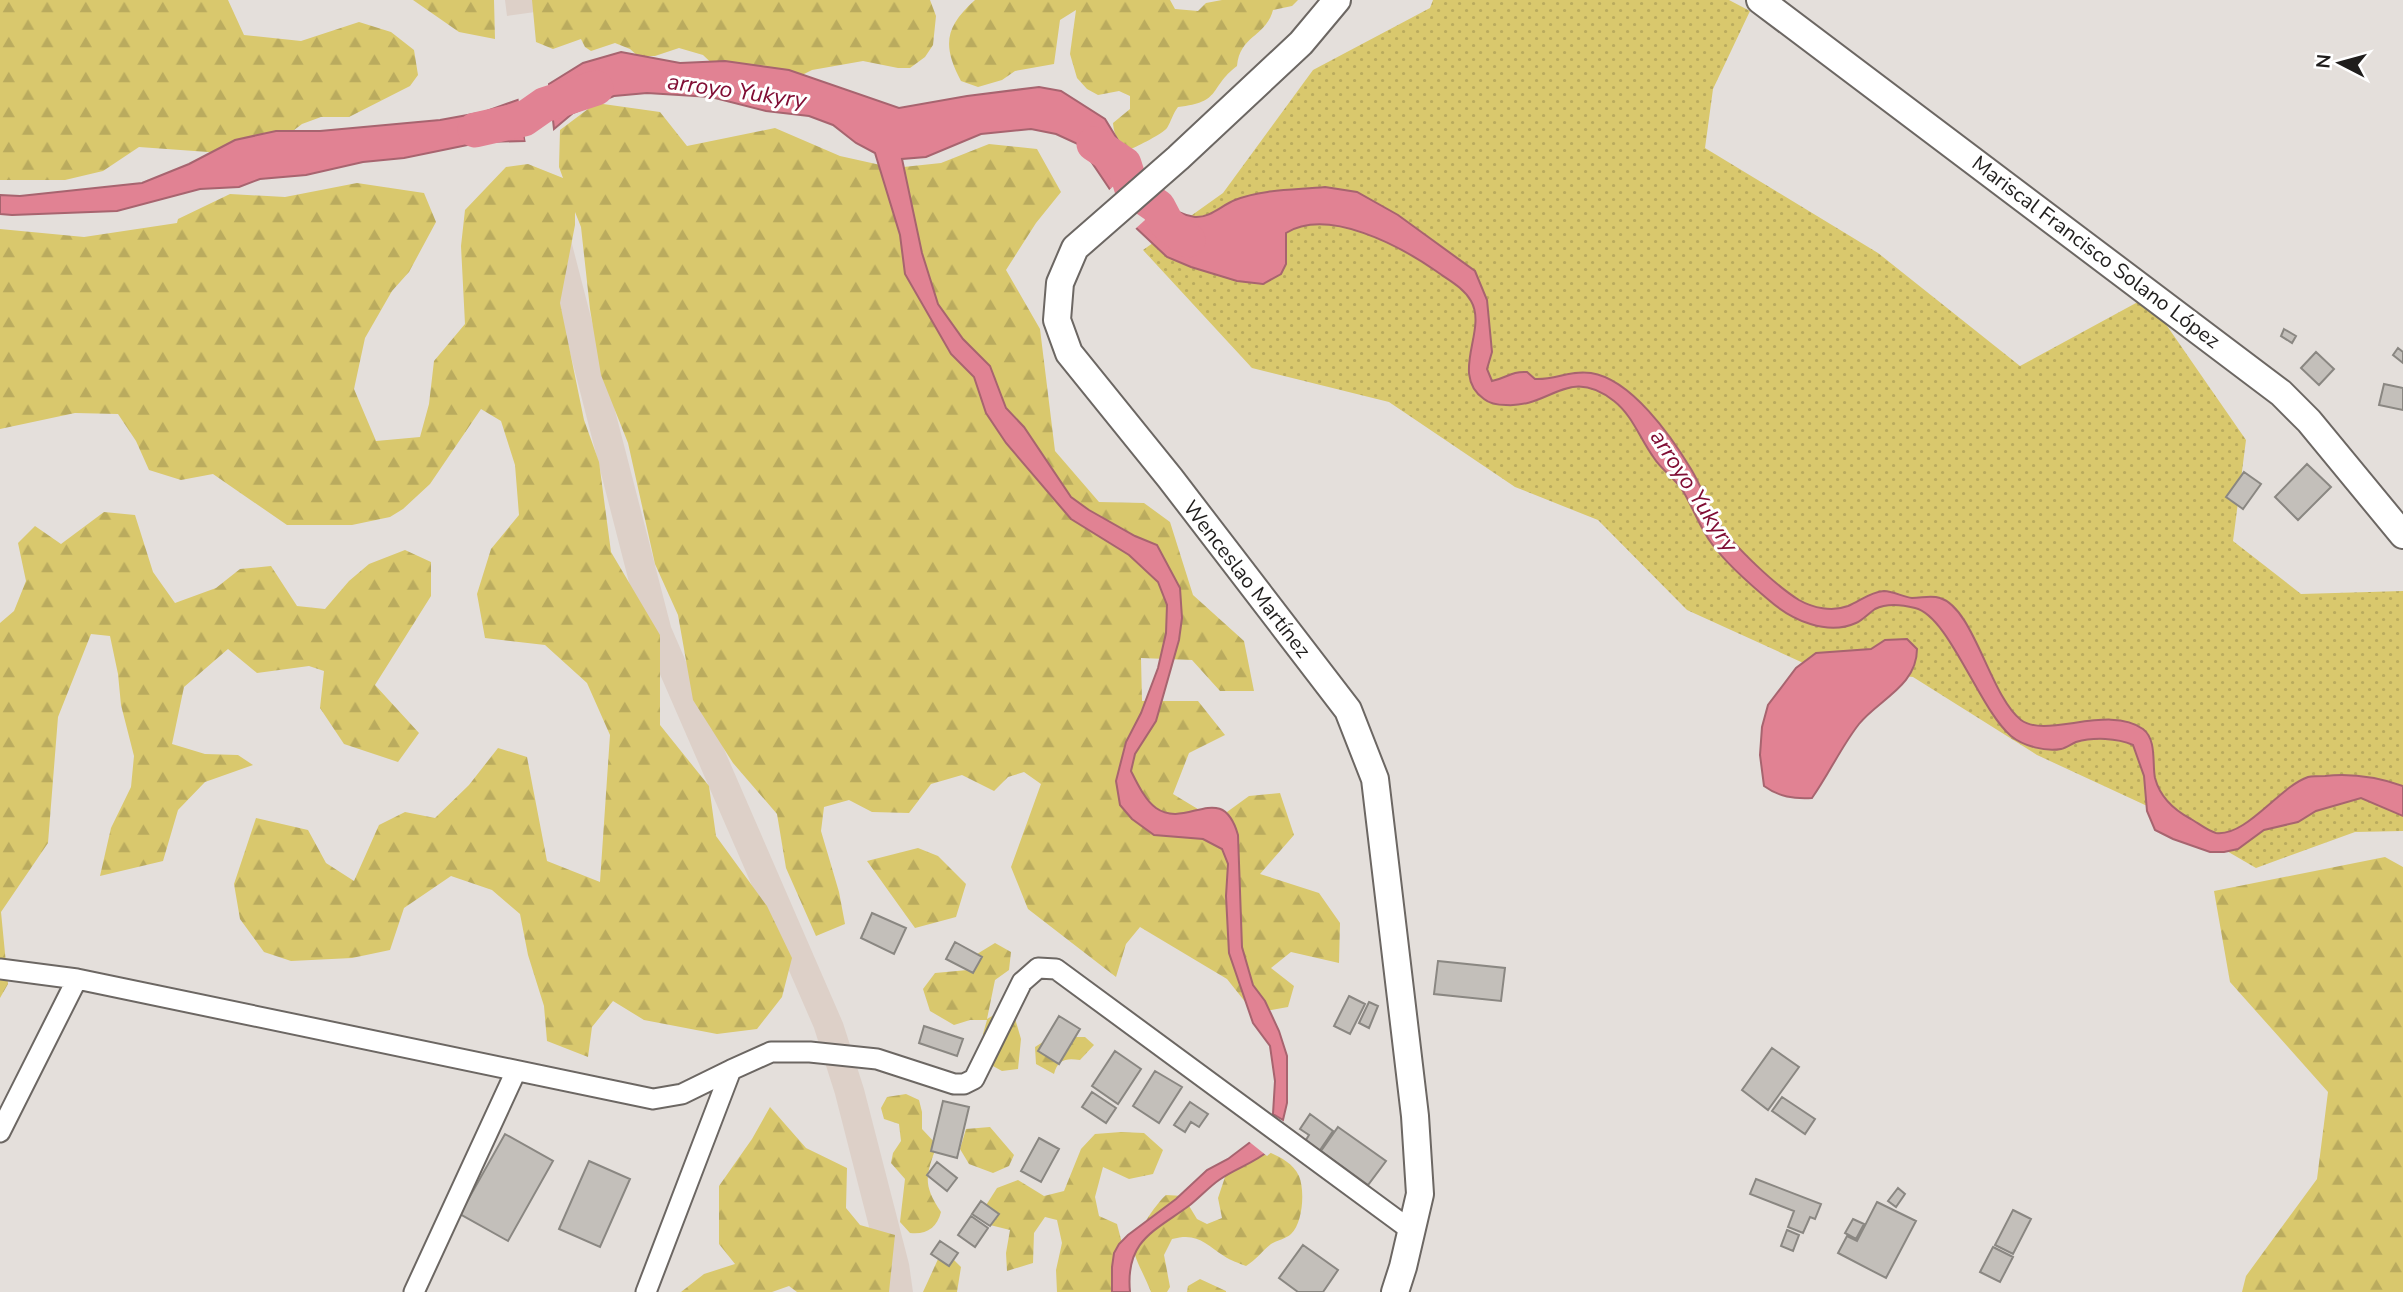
<svg xmlns="http://www.w3.org/2000/svg" width="2403" height="1292" viewBox="0 0 2403 1292" font-family="'Nunito Sans',sans-serif">
<style>
.built{fill:#ddd0c8}
.grass{fill:url(#grass-dots)}
.forest{fill:url(#forest-firs)}
.water{fill:#e18293;stroke:#a7646f;stroke-width:2}
.pier{fill:#e4dfdb}
.lines{fill:none;stroke-linecap:round;stroke-linejoin:round}
.river{stroke:#e18293;stroke-width:35}
.building{fill:#c3bfba;stroke:#8a8782;stroke-width:2}
.street-casing{stroke:#6c6763;stroke-width:23}
.secondary-casing{stroke:#6c6763;stroke-width:30}
.street{stroke:#fff;stroke-width:19}
.secondary{stroke:#fff;stroke-width:26}
.labels{text-anchor:middle;dominant-baseline:central;stroke-width:6;stroke-linejoin:round;paint-order:stroke}
.street-label{font-size:21px;fill:#1f1d1c;stroke:#fff}
.water-label{font-size:23px;font-style:italic;fill:#800d34;stroke:#fff}
</style>
<defs>
<pattern id="grass-dots" width="8" height="8" patternUnits="userSpaceOnUse" patternTransform="scale(1.75)"><rect width="8" height="8" fill="#d9c86d"/><path d="M2 2h.1M6 6h.1" fill="none" stroke="#baab5e" stroke-width="1.8" stroke-linecap="round"/></pattern>
<pattern id="forest-firs" width="22" height="20" patternUnits="userSpaceOnUse" patternTransform="scale(1.75)"><rect width="22" height="20" fill="#d9c86d"/><path d="M5 1l3.5 6h-7zM16 11l3.5 6h-7z" fill="#baab5e"/></pattern>
</defs>
<rect width="100%" height="100%" fill="#e4dfdb"/>
<!-- built -->
<path class="built" d="M505 0H534L535 12 507 16Z
M565 217 671 627 843 1023 864 1089 909 1264 913 1292H883L879 1266 835 1094 814 1028 642 633 536 220Z"/>
<!-- grass -->
<path class="grass" d="M1433 0H1729L1750 11 1713 89 1705 148 1878 253 2020 366 2147 297 2246 440 2233 541 2301 594 2403 591V831L2355 832 2256 868 2158 811 2037 755 1913 677 1810 666 1687 610 1598 520 1515 487 1389 402 1252 368 1143 250 1223 193 1313 70 1430 8Z"/>
<!-- forest -->
<path class="forest" d="M0 0H228L244 35 301 41 359 22 391 32 414 50 418 75 410 86 349 117H321L302 124 269 149 222 153 139 147 103 171 65 180H0Z
M413 0H494L495 39 459 32Z
M532 0H930L936 16 933 45 925 57 910 68H898L863 61 812 70 792 80 720 71 703 55 679 48 655 56H638L630 49 615 43 591 51 585 47 581 39 553 49 536 42Z
M975 0H1170L1175 9 1198 11 1206 3 1222 0H1298L1292 6 1273 10C1266 37 1240 35 1237 66 1208 88 1223 102 1178 107 1173 113 1171 122 1167 128 1162 134 1138 146 1131 149 1119 143 1114 137 1113 123L1130 109V96L1119 91 1098 95 1087 89 1077 78 1070 54 1076 10 1060 20 1054 64 1015 71 1002 80 978 87 961 81C942 45 945 27 975 0Z
M596 103 660 112 687 146 775 128 840 156 894 168 941 163 989 144 1037 149 1061 192 1036 223 1006 270 1040 329 1055 451 1099 502 1144 503 1170 522 1193 595 1244 641 1254 691H1220L1192 660 1141 658 1142 701H1198L1225 735 1189 753 1173 794 1216 820 1249 796 1280 793 1294 835 1260 874 1319 893 1340 923 1339 963 1291 952 1271 968 1294 986 1288 1007 1254 1013 1227 979 1140 927 1126 944 1116 977 1028 909 1011 867 1041 784 1024 772 1008 777 994 791 962 775 931 784 909 813 872 812 849 800 824 807 821 831 839 892 845 924 816 936 786 868 777 814 733 763 693 700 678 615 655 564 628 443 601 375 590 309 581 227 575 212V225L560 303 584 420 599 462 611 552 660 635V725L709 786 716 836 767 906 792 958 782 997 757 1029 717 1034 644 1020 613 1001 592 1027 588 1057 547 1041 544 1006 528 955 520 914 492 890 451 876 404 908 390 950 352 958 291 961 264 952 240 919 234 884 256 818 308 830 326 863 354 881 379 825 405 812 435 818 469 785 498 748 527 757 547 861 600 882 610 735 587 683 545 645 485 638 477 594 491 549 519 515 515 465 501 421 481 409 430 484 403 509 390 517 352 525H287L213 474 181 480 149 470 136 441 118 414 75 413 0 429V229L84 237 177 223 178 219 230 194 285 197 357 183 424 193 436 222 409 272 392 291 365 338 354 389 376 441 420 437 429 404 434 361 465 324 461 246 465 210 506 167 528 164 563 178 559 167 560 130Z
M104 512 135 515 153 572 175 603 216 588 240 569 271 566 297 606 325 609 349 581 369 564 405 550 431 562V596L375 685 419 733 398 762 344 744 320 708 324 671 309 666 257 673 228 649 184 687 172 744 205 754 238 755 253 765 205 782 178 810 163 861 100 876 111 828 131 787 134 756 121 705 118 674 110 636 91 634 58 717 48 843 1 912 8 984 0 998V623L14 611 26 581 18 543 35 526 61 544Z
M918 848 938 856 966 884 956 917 915 928 867 861Z
M2385 857 2403 867V1292H2242L2246 1276 2317 1179 2328 1092 2230 982 2214 891Z
M995 943 1011 952 1009 970 995 980 987 1019 999 1012 1014 1015 1021 1039 1018 1069 1002 1071 982 1060 983 1034 987 1020H970L954 1025 930 1011 923 989 935 973 968 970 977 954Z
M1070 1037H1085L1094 1045 1080 1060C1066 1058 1058 1059 1054 1074L1036 1064 1035 1047 1046 1040Z
M906 1094 919 1100 922 1112V1129L937 1145C926 1175 922 1184 941 1212 937 1228 926 1235 910 1233L900 1222 905 1179 891 1163 893 1153 901 1141 899 1124 884 1119 881 1108 887 1097Z
M770 1107 806 1148 847 1168 846 1208 860 1225 895 1235 889 1292H797L789 1286 772 1292H681L704 1274 735 1264 719 1244V1186L752 1139Z
M990 1127 1014 1155 1009 1166 993 1173 969 1164 960 1149 966 1129Z
M1121 1132 1144 1133 1163 1150 1153 1174 1129 1179 1103 1167 1095 1197 1099 1216 1117 1224 1124 1251V1274L1131 1292H1057L1056 1270 1062 1243 1057 1220 1045 1217 1034 1233 1033 1263 1007 1271 1006 1253 1010 1230 986 1224 983 1210 997 1188 1018 1180 1044 1196 1064 1191 1081 1149 1095 1134Z
M1269 1152C1280 1157 1293 1163 1299 1176 1305 1190 1303 1223 1291 1234 1286 1239 1277 1240 1271 1244 1262 1251 1256 1260 1246 1266 1239 1263 1231 1261 1224 1256 1205 1244 1198 1232 1172 1239L1164 1255 1170 1287 1167 1292H1151C1147 1281 1138 1265 1135 1255 1131 1239 1154 1206 1166 1195L1183 1196 1197 1219 1207 1224 1222 1218 1218 1198 1227 1171Z
M950 1256 961 1267 957 1292H923L939 1257Z
M1200 1279 1226 1291V1292H1187L1188 1286Z"/>
<!-- water -->
<path class="water" d="M621 52 680 63 725 61 789 70 899 108 967 96 1039 87 1061 91 1105 119 1135 168 1111 191 1080 145 1056 134 1031 129 981 134 926 157 902 159 922 253 938 304 963 339 990 366 1006 408 1024 427 1071 497 1089 510 1135 536 1157 545 1180 588 1182 618 1179 640 1156 721 1135 754 1131 771C1137 783 1145 800 1156 808 1187 830 1222 779 1238 835L1242 947 1253 985 1265 1001 1279 1031 1287 1056V1103L1283 1120 1273 1114 1275 1081 1270 1046 1253 1023 1229 953 1226 896 1228 864 1222 849 1203 839 1154 835 1132 819 1120 805 1116 781 1126 742 1141 713 1158 668 1166 633 1167 605 1158 582 1129 555 1071 519 1006 443 986 413 974 377 951 354 905 274 900 235 875 153 856 143 833 125 809 116 766 111 711 97 647 93 614 96 573 113 554 129 549 84 583 63Z
M520 99 525 141 482 142 404 158 363 162 306 175 260 179 239 187 200 189 117 211 12 215 0 214V195L20 196 142 183 189 164 235 140 276 131H320L440 120 484 112Z
M1325 187 1357 192 1398 215 1475 271 1487 300 1492 352 1487 369 1492 381C1507 378 1511 371 1527 372L1535 379C1556 380 1569 370 1591 373 1631 379 1671 436 1691 469 1702 487 1708 508 1720 525 1735 547 1775 585 1799 600 1813 608 1832 612 1848 606 1860 601 1870 592 1884 591 1893 591 1903 597 1912 598 1922 598 1931 595 1940 598 1974 608 1990 696 2021 720 2046 739 2109 704 2143 729 2157 740 2152 763 2155 778 2160 797 2174 810 2191 819 2198 823 2208 831 2216 833 2246 837 2279 787 2308 777 2313 776 2320 776 2325 776 2352 773 2377 777 2403 786V816L2361 798 2316 811 2298 822 2264 830 2238 849 2224 852H2210L2173 839 2155 830 2147 811 2144 776 2133 745C2117 738 2094 737 2076 742 2071 744 2066 748 2061 749 2046 752 2023 746 2011 736 1979 709 1949 616 1915 608 1903 605 1887 603 1875 609 1869 613 1863 620 1856 623 1827 636 1792 620 1770 601 1752 586 1726 563 1712 544 1699 527 1693 506 1681 488 1673 477 1661 469 1654 458 1640 439 1633 416 1614 401 1568 365 1551 408 1506 405 1498 405 1490 404 1484 399 1449 374 1488 330 1471 301 1463 287 1448 280 1436 271 1400 246 1328 207 1286 233V264L1281 274 1263 284 1237 281 1191 267 1167 257 1134 226 1161 202C1172 209 1182 215 1195 217 1210 218 1222 205 1235 200 1262 189 1296 190 1325 187Z
M1907 639 1917 649C1917 686 1878 700 1859 724 1841 747 1829 774 1812 798 1794 799 1779 797 1764 786L1760 755 1762 727 1768 705 1796 668 1816 653 1871 649 1885 640Z
M1257 1137 1271 1149C1253 1164 1236 1168 1219 1180 1209 1187 1200 1197 1190 1205 1155 1231 1125 1240 1130 1292H1112V1267L1114 1253 1119 1244 1128 1235 1176 1199 1207 1170 1228 1159Z"/>
<!-- pier -->
<path class="pier" d="M520 95 524 98 529 140 526 144 518 96Z
M1137 165V170L1113 194H1108L1107 192Z
M1159 199 1166 201 1134 230 1131 224Z
M1255 1134H1259L1274 1148 1273 1151 1267 1156 1247 1140Z"/>
<g class="lines">
<!-- river -->
<path class="river" d="M475 130 524 119 544 105 596 88
M1094 144 1124 164 1132 189 1158 207 1167 224 1188 240"/>
</g>
<!-- building -->
<path class="building" d="M2284 329 2296 336 2292 343 2281 336Z
M2398 348 2403 352V363L2393 355Z
M2316 352 2334 369 2319 385 2301 368Z
M2384 384 2403 388V410L2379 405Z
M2307 464 2331 487 2298 520 2275 497Z
M2244 472 2261 484 2243 509 2226 497Z
M872 913 906 928 894 954 861 938Z
M955 942 982 957 973 973 946 959Z
M1438 961 1505 968 1501 1001 1434 994Z
M1349 996 1365 1004 1350 1034 1334 1026Z
M1369 1002 1378 1006 1369 1028 1359 1023Z
M1059 1016 1080 1029 1059 1064 1038 1051Z
M924 1026 963 1039 957 1056 919 1043Z
M1772 1048 1799 1067 1768 1110 1742 1090Z
M1115 1051 1141 1069 1118 1104 1092 1086Z
M1155 1071 1182 1087 1159 1123 1133 1106Z
M1092 1092 1116 1108 1106 1123 1082 1107Z
M1782 1097 1815 1119 1805 1134 1772 1111Z
M943 1101 969 1107 957 1158 931 1151Z
M1190 1102 1208 1114 1199 1127 1191 1122 1185 1132 1174 1125Z
M1310 1114 1333 1131 1318 1153 1304 1143 1309 1135 1300 1129Z
M1338 1127 1386 1161 1368 1185 1321 1151Z
M505 1134 553 1161 508 1241 460 1214Z
M1039 1138 1059 1149 1041 1182 1021 1171Z
M589 1161 630 1179 600 1247 559 1229Z
M937 1162 957 1178 947 1191 927 1175Z
M1756 1179 1821 1204 1815 1219 1810 1217 1803 1233 1788 1227 1794 1211 1750 1194Z
M1898 1188 1905 1194 1896 1207 1888 1201Z
M981 1201 999 1214 990 1226 972 1214Z
M1877 1202 1916 1221 1886 1278 1838 1253 1847 1236 1857 1241Z
M2013 1210 2031 1219 2013 1254 1995 1245Z
M971 1216 988 1228 975 1247 958 1235Z
M1853 1219 1864 1224 1856 1239 1845 1233Z
M1787 1230 1799 1235 1793 1251 1781 1246Z
M940 1241 958 1253 949 1266 931 1254Z
M1303 1245 1338 1270 1323 1292H1298L1279 1278Z
M1993 1247 2013 1257 2000 1282 1980 1272Z"/>
<g class="lines">
<defs>
<path id="street" d="M0 969 77 979 653 1099 682 1094 731 1070
M0 1132 77 979
M414 1292 516 1071
M646 1292 731 1070 771 1052H810L877 1059 954 1084H964L974 1079 1022 982 1038 968 1056 969 1412 1231"/>
<path id="secondary" d="M1337 0 1301 43 1178 158 1075 248 1060 283 1057 320 1069 353 1170 478 1348 710 1375 779 1415 1116 1420 1194 1403 1267 1395 1292
M1760 0 2281 393 2309 421 2403 535"/>
</defs>
<!-- street casing -->
<use href="#street" class="street-casing"/>
<!-- secondary casing -->
<use href="#secondary" class="secondary-casing"/>
<!-- street -->
<use href="#street" class="street"/>
<!-- secondary -->
<use href="#secondary" class="secondary"/>
</g>
<g class="labels">
<!-- street labels -->
<g class="street-label">
<text transform="translate(2096 252) rotate(37)">Mariscal Francisco Solano López</text>
<text transform="translate(1247 579) rotate(52)">Wenceslao Martínez</text>
</g>
<!-- water labels -->
<g class="water-label">
<text transform="translate(737 91) rotate(8)">arroyo Yukyry</text>
<text transform="translate(1694 491) rotate(57)">arroyo Yukyry</text>
</g>
</g>
<!-- north arrow -->
<g transform="translate(2340 63) rotate(276)" stroke="#ffffff" stroke-width="5" paint-order="stroke">
<path d="M0-5L12 26L0 18L-12 26Z" fill="#1f1d1c"/>
<text y="-10" font-size="19" font-weight="bold" text-anchor="middle" fill="#1f1d1c">N</text>
</g>
</svg>
